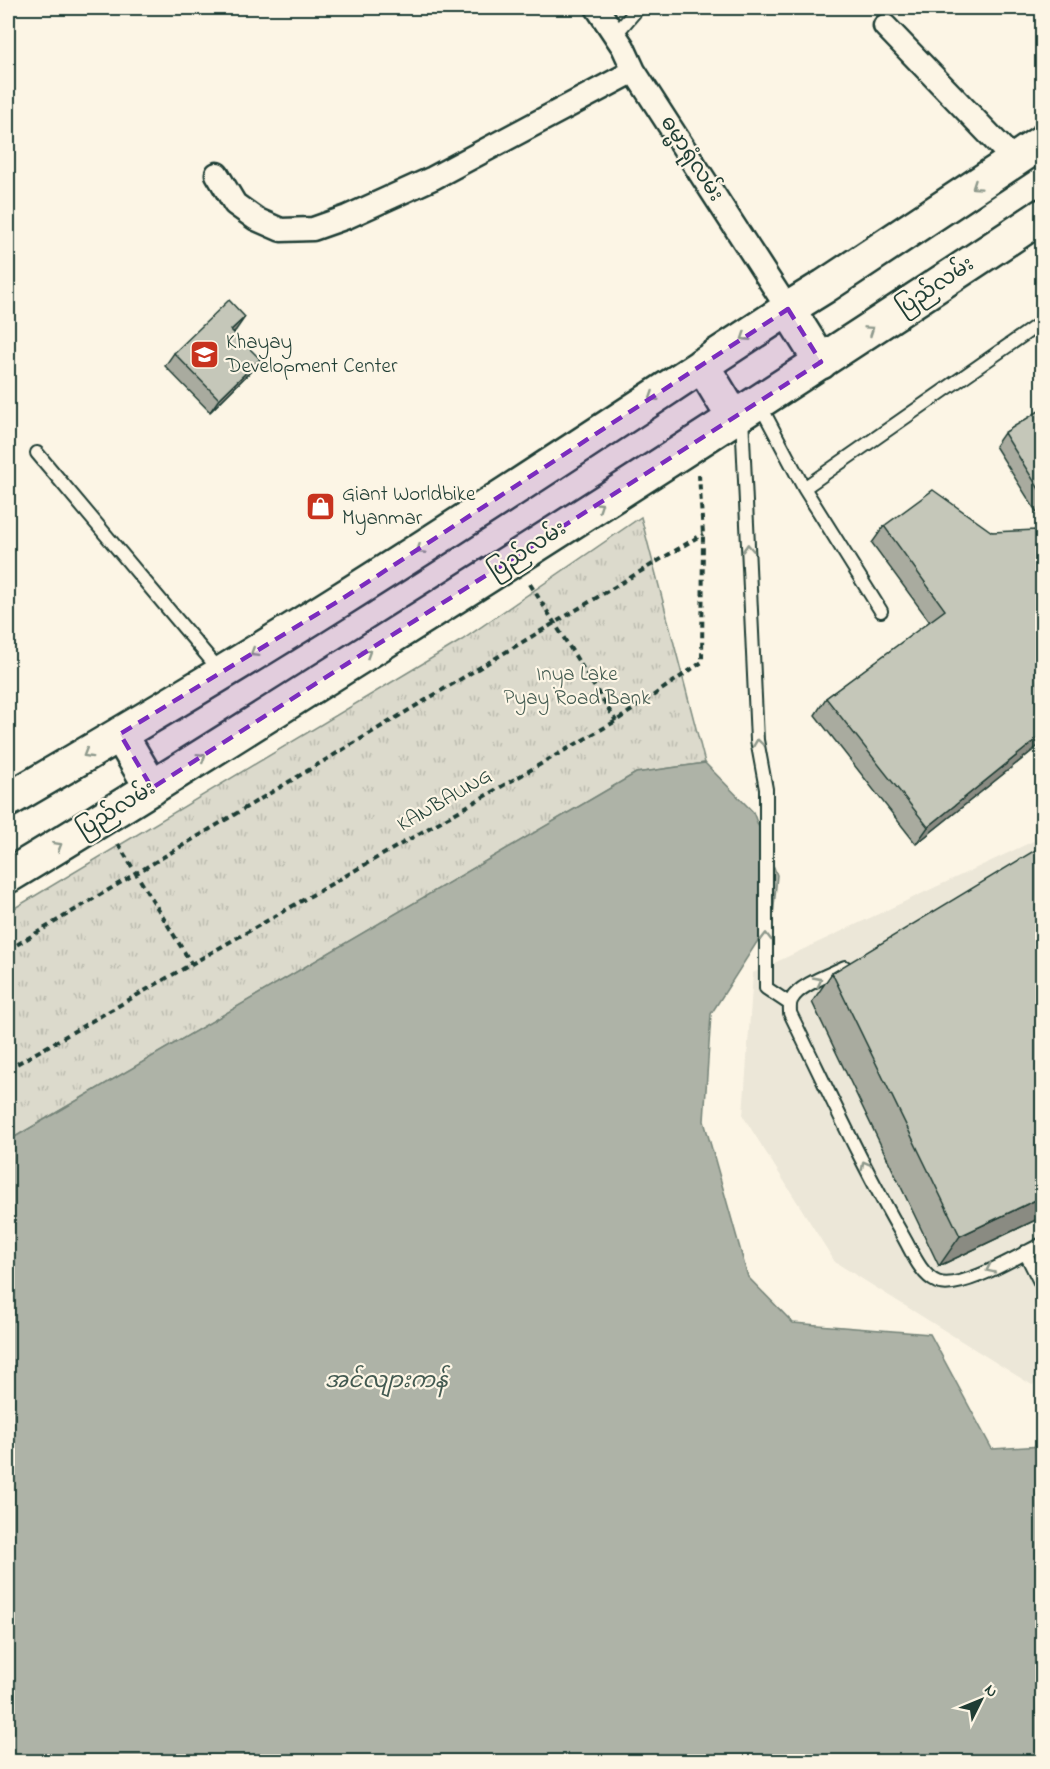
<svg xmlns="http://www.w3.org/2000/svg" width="1050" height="1769" viewBox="0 0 1050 1769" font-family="'Indie Flower','Noto Sans Myanmar',sans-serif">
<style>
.built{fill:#ece7d8}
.park{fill:url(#park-tufts);stroke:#7e8c80;stroke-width:1.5}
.water{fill:#aeb3a7;stroke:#758479;stroke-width:1.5}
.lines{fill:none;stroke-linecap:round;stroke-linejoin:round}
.service-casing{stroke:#1f3d34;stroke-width:16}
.minor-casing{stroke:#1f3d34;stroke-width:27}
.trunk-casing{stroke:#1f3d34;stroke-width:38}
.path{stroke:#1f3d34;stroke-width:4;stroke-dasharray:6 4.5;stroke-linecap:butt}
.service{stroke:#fcf5e5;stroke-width:12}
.minor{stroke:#fcf5e5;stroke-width:22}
.trunk{stroke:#fcf5e5;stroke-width:33}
.wall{fill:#a9ab9f;stroke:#1f3d34;stroke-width:1.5}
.shaded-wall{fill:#8a8b82;stroke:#1f3d34;stroke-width:1.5}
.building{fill:#c5c7b9;stroke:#1f3d34;stroke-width:1.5}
.oneway{stroke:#8e998c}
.marked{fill:#7b2cbf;fill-opacity:0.2;stroke:#7b2cbf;stroke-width:4.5;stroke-dasharray:12 8;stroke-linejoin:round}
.labels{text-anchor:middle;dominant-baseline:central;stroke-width:4.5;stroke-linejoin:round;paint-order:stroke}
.street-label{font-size:21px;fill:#1f3d34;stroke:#fcf5e5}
.poi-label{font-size:21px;fill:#1f3d34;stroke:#fcf5e5;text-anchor:start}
.park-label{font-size:21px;fill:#455c52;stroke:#fcf5e5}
.water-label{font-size:22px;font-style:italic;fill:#435a51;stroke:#fcf5e5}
</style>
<defs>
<pattern id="park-tufts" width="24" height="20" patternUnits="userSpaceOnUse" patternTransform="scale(1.5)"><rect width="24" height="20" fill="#dcdacc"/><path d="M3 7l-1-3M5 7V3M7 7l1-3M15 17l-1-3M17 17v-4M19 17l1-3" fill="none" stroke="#bcbcb0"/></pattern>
</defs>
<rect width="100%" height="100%" fill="#fcf5e5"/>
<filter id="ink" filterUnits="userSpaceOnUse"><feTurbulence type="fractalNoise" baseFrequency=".0167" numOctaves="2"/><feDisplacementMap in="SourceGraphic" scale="12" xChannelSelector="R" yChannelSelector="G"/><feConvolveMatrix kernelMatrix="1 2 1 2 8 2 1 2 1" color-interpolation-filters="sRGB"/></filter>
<g filter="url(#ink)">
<!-- built -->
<path class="built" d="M1042 837V1380L1032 1385 835 1262 743 1116 753 973Z"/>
<!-- park -->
<path class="park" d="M641 517 705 763 636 773 8 1141V912L462 640Z"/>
<!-- water -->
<path class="water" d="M705 763 753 812 777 875 773 917 711 1014 704 1121 748 1277 793 1323 930 1334 992 1449 1042 1446V1761H8V1141L636 773Z"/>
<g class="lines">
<defs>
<path id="service" d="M615 35 638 8
M759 403 804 488 881 611
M742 416 757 740 766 789V988L790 1004
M37 453 221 672
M804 488 1042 322
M845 967C831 974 799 985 792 999 789 1003 790 1007 790 1013 827 1088 862 1166 904 1238 912 1252 921 1275 937 1282 959 1292 1020 1255 1042 1244
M1025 1252 1042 1286"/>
<path id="minor" d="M597 8 623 47 634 71 788 309
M885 26 1014 160
M217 174 235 204 256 219 281 230 313 229 347 217 433 178 634 71"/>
<path id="trunk" d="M788 309 821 362
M702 365 734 418
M120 734 152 788
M8 800C118 736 229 670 337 602 489 507 638 407 788 309L825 286 1042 142
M8 876C126 805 242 731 358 658 588 513 816 366 1042 216"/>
</defs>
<!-- service casing -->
<use href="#service" class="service-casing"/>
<!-- minor casing -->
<use href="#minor" class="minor-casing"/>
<!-- trunk casing -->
<use href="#trunk" class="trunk-casing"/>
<!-- path -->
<path class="path" d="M530 584 616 721
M118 844 191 963
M8 950 703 534
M8 1069 616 721 702 662 703 534 699 475"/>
<!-- service -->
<use href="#service" class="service"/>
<!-- minor -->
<use href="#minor" class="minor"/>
<!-- trunk -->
<use href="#trunk" class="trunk"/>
</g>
<!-- wall -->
<path class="wall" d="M236 330 234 332 250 372 210 412 165 366 174 353Z
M1042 409V509L1037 513 995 446 1004 433Z
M884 526 992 532 1042 540V743L916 844 815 715 826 698 930 622 872 543Z
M832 973 1042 1217 939 1266 812 1002Z"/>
<!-- shaded-wall -->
<path class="shaded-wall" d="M245 317 236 330 222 343 231 330Z
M260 359 250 372 210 412 219 399Z
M1042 505V509L1037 513Z
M1042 735V743L916 844 928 827Z
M1042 1197V1217L939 1266 960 1236Z"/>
<!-- building -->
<path class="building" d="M229 300 245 317 231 330 260 359 219 399 174 353Z
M1042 409V494L1004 433Z
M933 490 992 532 1036 530 1042 540V735L928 827 826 698 945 610 884 526Z
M1042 846V1197L960 1236 832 973Z"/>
<!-- one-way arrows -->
<defs><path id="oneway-chevron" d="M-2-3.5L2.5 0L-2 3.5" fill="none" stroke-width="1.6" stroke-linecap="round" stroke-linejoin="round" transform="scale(1.5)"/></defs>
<g class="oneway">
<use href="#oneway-chevron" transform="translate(976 186) rotate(146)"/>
<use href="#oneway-chevron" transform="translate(870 330) rotate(-34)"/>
<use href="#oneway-chevron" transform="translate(745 337) rotate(147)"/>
<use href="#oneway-chevron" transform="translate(653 397) rotate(147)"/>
<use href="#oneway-chevron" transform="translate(599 506) rotate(-33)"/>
<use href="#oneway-chevron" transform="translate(748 548) rotate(-93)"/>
<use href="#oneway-chevron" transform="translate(420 550) rotate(147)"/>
<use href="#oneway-chevron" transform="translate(254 653) rotate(148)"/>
<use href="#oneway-chevron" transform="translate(367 653) rotate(-32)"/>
<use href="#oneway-chevron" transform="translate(758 743) rotate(-98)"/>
<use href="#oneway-chevron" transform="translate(87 754) rotate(149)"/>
<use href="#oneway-chevron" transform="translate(202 757) rotate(-32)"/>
<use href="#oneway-chevron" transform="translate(58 846) rotate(-31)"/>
<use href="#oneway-chevron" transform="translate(766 937) rotate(-90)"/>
<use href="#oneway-chevron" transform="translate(818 981) rotate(-27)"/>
<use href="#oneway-chevron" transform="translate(865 1165) rotate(-118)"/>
<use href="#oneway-chevron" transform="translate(990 1269) rotate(154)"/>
</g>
</g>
<!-- marked area -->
<path class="marked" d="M788 309 821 362 152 788 120 734 337 602Z"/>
<!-- icons -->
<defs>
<symbol id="school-square" viewBox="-11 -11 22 22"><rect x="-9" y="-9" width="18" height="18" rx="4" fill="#c8321e" stroke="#fcf5e5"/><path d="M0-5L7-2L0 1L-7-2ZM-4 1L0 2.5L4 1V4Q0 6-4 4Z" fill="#fff"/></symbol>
<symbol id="shop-square" viewBox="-11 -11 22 22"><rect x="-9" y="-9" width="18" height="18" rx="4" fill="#c8321e" stroke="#fcf5e5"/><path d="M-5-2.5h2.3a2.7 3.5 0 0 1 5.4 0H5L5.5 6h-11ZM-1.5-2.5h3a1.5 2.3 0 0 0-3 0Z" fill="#fff"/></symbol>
</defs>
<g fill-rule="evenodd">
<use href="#school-square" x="188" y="338" width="33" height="33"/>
<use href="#shop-square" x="304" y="490" width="33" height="33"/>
</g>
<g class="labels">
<!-- street labels -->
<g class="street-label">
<text transform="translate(691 159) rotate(57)">ဓမ္မာရုံလမ်း</text>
<text transform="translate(936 287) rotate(-34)">ပြည်လမ်း</text>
<text transform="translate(528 551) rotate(-33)">ပြည်လမ်း</text>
<text transform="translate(445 801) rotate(-30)">KANBAUNG</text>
<text transform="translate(117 810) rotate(-32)">ပြည်လမ်း</text>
</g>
<!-- poi labels -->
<g class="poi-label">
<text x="226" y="343">Khayay<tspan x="226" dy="24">Development Center</tspan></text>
<text x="342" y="495">Giant Worldbike<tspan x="342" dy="24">Myanmar</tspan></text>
</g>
<!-- park labels -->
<g class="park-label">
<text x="577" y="675">Inya Lake<tspan x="577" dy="24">Pyay Road Bank</tspan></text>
</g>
<!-- water labels -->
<g class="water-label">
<text x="386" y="1382">အင်လျားကန်</text>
</g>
</g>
<!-- margin -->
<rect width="1050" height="1769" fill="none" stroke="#fcf5e5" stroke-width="30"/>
<rect x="15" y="15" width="1020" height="1739" fill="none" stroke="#1f3d34" stroke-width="2" filter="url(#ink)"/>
<!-- north arrow -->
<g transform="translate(981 1700) rotate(47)" stroke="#fcf5e5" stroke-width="4.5" paint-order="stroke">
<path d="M0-4.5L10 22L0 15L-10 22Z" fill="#1f3d34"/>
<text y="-9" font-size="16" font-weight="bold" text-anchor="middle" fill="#1f3d34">N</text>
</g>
</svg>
